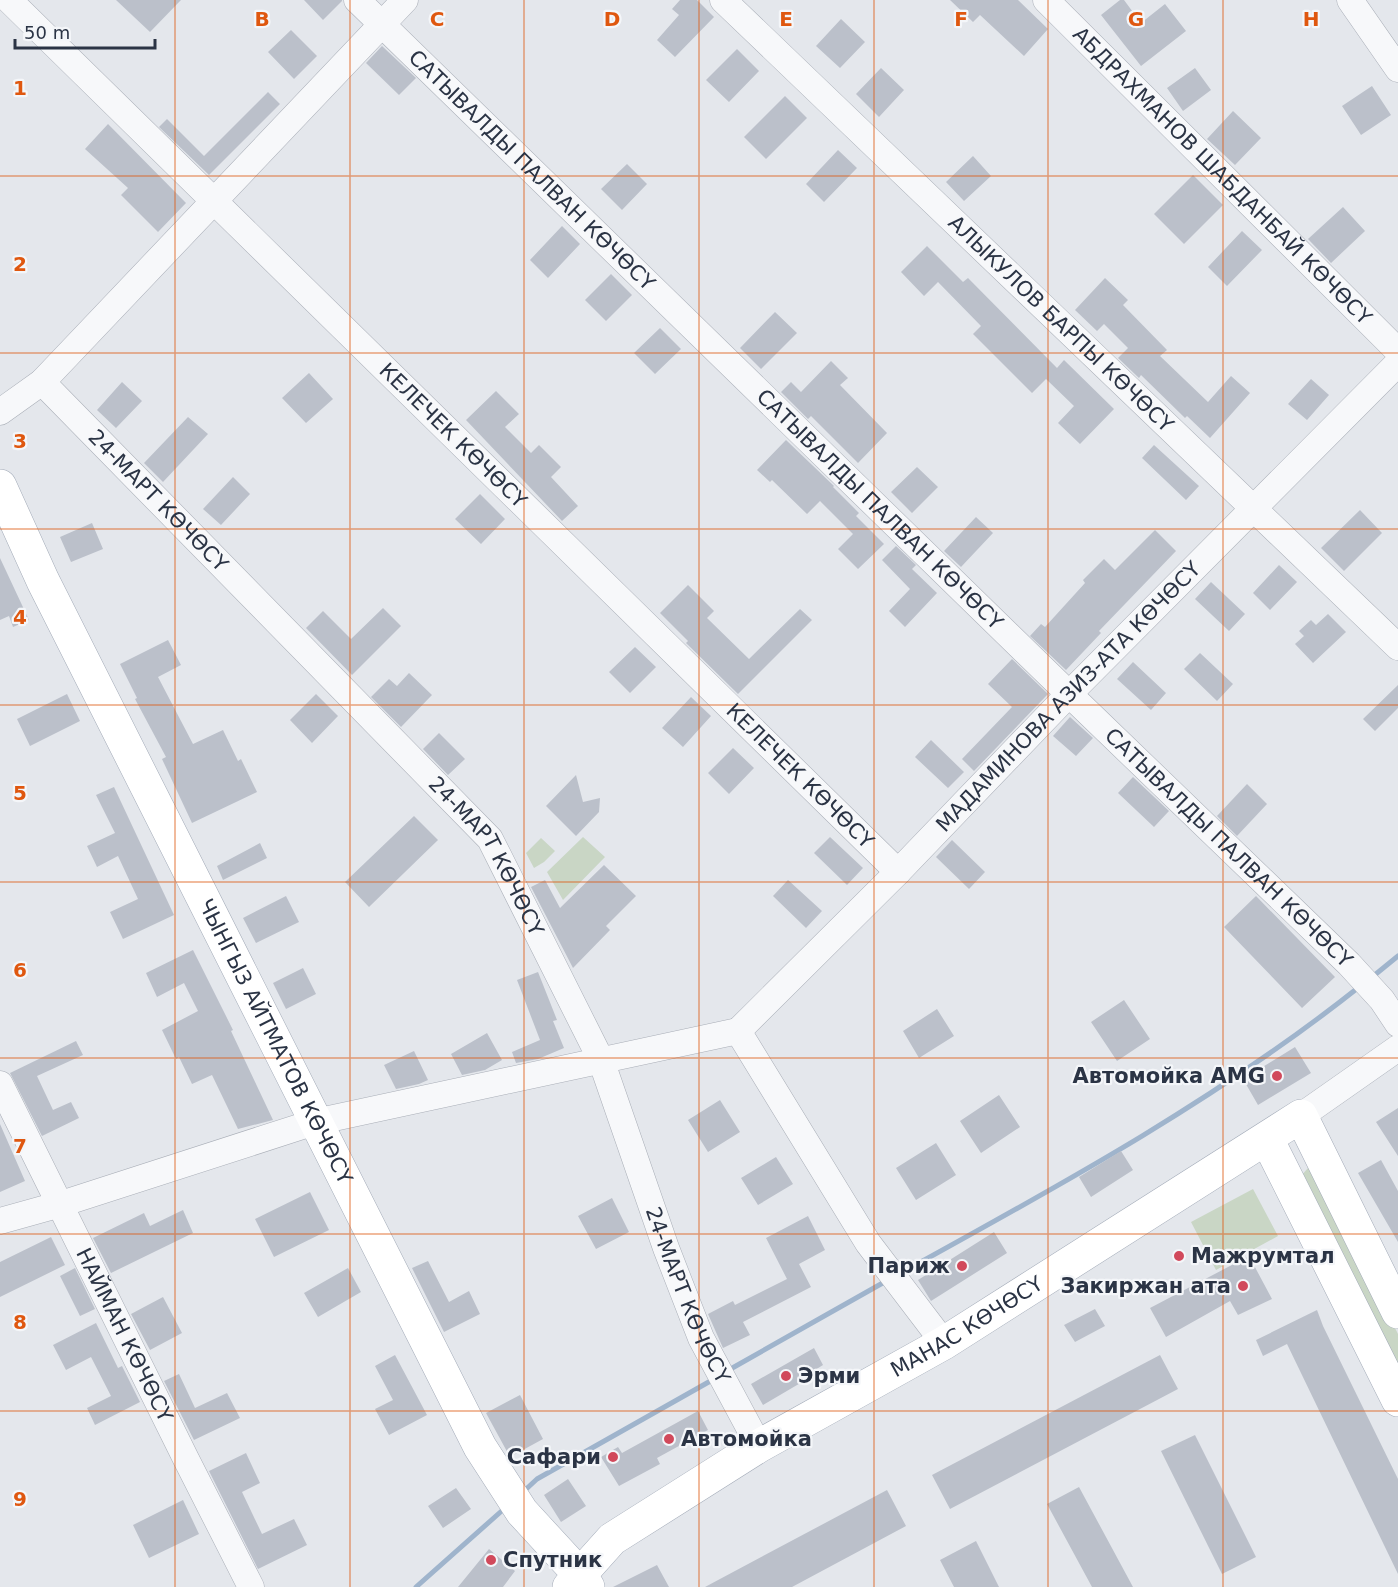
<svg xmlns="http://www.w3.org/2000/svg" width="1398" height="1587" viewBox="0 0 1398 1587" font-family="'DejaVu Sans',sans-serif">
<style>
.green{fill:#c9d6c5}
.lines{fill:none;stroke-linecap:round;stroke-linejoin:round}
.stream{stroke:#9fb4cc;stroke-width:5}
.building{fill:#bbc0ca}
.minor-casing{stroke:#a9aeb7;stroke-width:27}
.major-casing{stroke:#a3abb8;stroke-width:34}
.minor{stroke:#f7f8fa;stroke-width:26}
.major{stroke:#fff;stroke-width:33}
.grid{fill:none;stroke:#df570f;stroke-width:1.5;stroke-opacity:0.55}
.poi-dot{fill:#d1495b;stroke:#f4f6f9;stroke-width:2}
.labels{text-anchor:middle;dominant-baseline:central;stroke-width:4.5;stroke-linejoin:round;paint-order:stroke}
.street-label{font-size:21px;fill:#2b3445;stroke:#f4f6f9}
.poi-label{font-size:21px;font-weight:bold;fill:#2b3445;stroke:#f4f6f9;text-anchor:end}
.grid-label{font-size:20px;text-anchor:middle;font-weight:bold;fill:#df570f;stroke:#f4f6f9;stroke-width:4.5;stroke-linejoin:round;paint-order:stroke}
</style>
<rect width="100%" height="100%" fill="#e4e7ec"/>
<!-- green -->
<path class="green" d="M583 837 605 857 563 900 547 872Z
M541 838 555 851 544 862 534 868 526 853Z
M1308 1168H1314L1320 1177 1398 1334V1371L1301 1176Z
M1253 1189 1278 1236 1216 1270 1191 1222Z"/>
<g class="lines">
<!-- stream -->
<path class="stream" d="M1371 978 1398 956
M899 1274C1057 1187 1217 1100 1359 987
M727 1371 888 1280
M523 1492 537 1479 714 1379
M416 1587 505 1508"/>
</g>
<!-- building -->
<path class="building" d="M116 0H181L150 32Z
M304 0H342V1L323 20Z
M680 0H697L714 17 675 57 657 40 679 15 672 9Z
M950 0H1018L1048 29 1024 56 980 15 973 22Z
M1120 0H1124L1141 23 1165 4 1186 31 1141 66 1101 15Z
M841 19 865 42 840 68 816 46Z
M291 30 317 56 294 79 268 52Z
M382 46 416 78 399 95 366 63Z
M737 49 759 71 729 102 706 80Z
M881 68 904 90 879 117 856 94Z
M1195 68 1211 90 1183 111 1167 88Z
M1372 86 1391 115 1361 135 1342 106Z
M268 92 280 104 209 175 159 127 167 119 204 156Z
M785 96 807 118 766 159 744 137Z
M1233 111 1261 138 1235 165 1207 139Z
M108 124 186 203 158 232 121 195 128 188 85 149Z
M838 150 857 168 824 202 806 184Z
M973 156 991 176 964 201 946 182Z
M627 164 647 184 622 210 601 189Z
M1193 175 1223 205 1184 244 1154 214Z
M1343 207 1365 231 1331 263 1308 239Z
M562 226 580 244 548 278 530 260Z
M1242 231 1262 250 1227 286 1208 267Z
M927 246 963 282 968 278 1057 368 1064 360 1114 409 1080 444 1058 423 1074 406 1046 379 1032 393 973 334 981 326 938 282 924 296 901 272Z
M611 274 632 295 606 321 585 300Z
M1105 278 1128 300 1123 305 1167 350 1160 356 1208 402 1231 376 1250 393 1210 438 1187 416 1185 418 1141 375 1139 378 1118 358 1128 348 1104 324 1097 331 1075 310Z
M775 312 797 333 761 369 740 348Z
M660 328 681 349 655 374 634 353Z
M831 361 848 378 840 385 887 433 858 463 811 416 808 419 781 392 791 382 801 392Z
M309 373 333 399 306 423 282 398Z
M1311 379 1329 395 1307 420 1288 404Z
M122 382 142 401 116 428 97 410Z
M496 391 519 414 505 427 531 453 539 445 561 467 551 477 578 506 562 521 466 420Z
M188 417 208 434 163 482 144 463Z
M786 440 834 486 833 487 859 513 856 516 884 544 858 569 838 549 853 534 820 501 807 514 772 480 770 482 757 470Z
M1154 445 1199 486 1186 500 1142 458Z
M917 467 938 487 912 513 891 492Z
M233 477 250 494 221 525 203 509Z
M480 494 505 519 481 544 455 519Z
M1360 510 1382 533 1344 571 1321 548Z
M976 517 993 533 961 567 944 551Z
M92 523 103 549 71 562 60 537Z
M1155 530 1176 551 1099 631 1101 633 1066 670 1030 636 1041 624 1045 627 1085 583 1083 580 1104 559 1115 570Z
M896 546 916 565 912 569 937 593 905 627 889 611 910 589 882 560Z
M0 558 29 620 13 627 9 616 0 620Z
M1279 565 1297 582 1270 610 1253 593Z
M1211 582 1245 614 1229 631 1195 599Z
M688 585 714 611 707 618 749 659 800 609 812 620 738 694 686 643 688 641 660 613Z
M383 608 401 626 352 675 306 628 323 611 351 639Z
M1328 614 1346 632 1313 663 1295 644 1304 636 1299 631 1311 620 1316 625Z
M168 640 181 665 158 677 193 744 223 730 238 761 241 759 257 792 192 823 162 759 166 757 135 699 137 698 120 664Z
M635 647 656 667 630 693 609 672Z
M1200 653 1233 684 1217 701 1184 669Z
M1012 659 1048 694 974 771 962 759 1012 707 988 684Z
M1133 662 1166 693 1151 710 1117 679Z
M409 673 432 695 401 727 371 697 389 679 397 686Z
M1398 685V708L1375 731 1363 719Z
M67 694 80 721 30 746 17 719Z
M316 694 338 716 312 743 290 720Z
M691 697 711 716 683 747 662 728Z
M1070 717 1093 738 1076 756 1053 736Z
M439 733 465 759 448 775 423 749Z
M931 740 964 772 948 788 915 757Z
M733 748 754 768 729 794 708 773Z
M576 775 583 802 600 798 599 812 576 836 546 806Z
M1133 777 1169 811 1154 827 1118 793Z
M1247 784 1267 804 1237 836 1217 816Z
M114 787 174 915 123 939 110 912 138 899 118 856 97 867 87 846 115 833 96 795Z
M414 816 438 840 369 907 345 882Z
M830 837 863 868 847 885 814 853Z
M952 840 985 872 969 889 936 857Z
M260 843 267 858 223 880 217 866Z
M604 865 636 896 606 926 610 930 573 968 531 887 545 880 560 908Z
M788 880 822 911 806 928 773 896Z
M286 896 299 922 256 943 243 918Z
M1256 896 1335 977 1302 1008 1224 927Z
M193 950 233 1030 231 1031 273 1120 238 1129 212 1075 192 1084 179 1057 176 1059 162 1030 198 1011 184 983 157 997 146 973Z
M303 968 316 994 286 1009 273 983Z
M538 972 557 1020 553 1021 564 1048 538 1059 516 1063 512 1052 540 1040 517 980Z
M1124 1000 1150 1039 1117 1061 1091 1022Z
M937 1009 954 1036 919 1058 903 1031Z
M487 1033 502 1060 485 1070 462 1075 451 1054Z
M76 1041 83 1055 37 1076 53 1110 71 1102 79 1118 42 1136 10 1073Z
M1295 1047 1311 1073 1258 1105 1243 1079Z
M414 1051 428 1080 419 1084 396 1089 384 1065Z
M999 1095 1020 1127 981 1153 960 1121Z
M720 1100 740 1132 708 1152 688 1120Z
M1398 1108V1156L1376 1122Z
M0 1124 25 1181 0 1192Z
M936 1143 956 1175 916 1200 896 1168Z
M1121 1151 1133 1170 1091 1197 1079 1177Z
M776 1157 793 1184 758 1205 741 1178Z
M1381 1160 1398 1191V1242L1358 1173Z
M310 1192 329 1230 274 1257 255 1219Z
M612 1198 629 1232 596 1249 578 1216Z
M183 1210 193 1233 111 1273 93 1238 144 1213 150 1226Z
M808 1216 825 1250 799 1264 811 1287 743 1322 750 1335 723 1348 708 1314 733 1301 735 1305 787 1279 766 1238Z
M994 1232 1007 1253 931 1301 918 1280Z
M51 1237 65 1265 0 1297V1262Z
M1249 1256 1272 1299 1238 1315 1230 1301 1166 1337 1150 1308Z
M428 1261 449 1302 469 1291 480 1314 444 1332 412 1268Z
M75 1268 95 1309 80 1316 60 1276Z
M348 1268 361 1292 318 1317 304 1293Z
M163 1297 182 1333 150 1350 131 1314Z
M1095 1309 1105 1326 1075 1342 1064 1325Z
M1317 1310 1323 1326 1398 1479V1574L1287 1344 1263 1356 1256 1340Z
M96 1323 118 1368 122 1366 140 1402 95 1425 87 1408 111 1396 91 1357 66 1370 53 1345Z
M814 1348 823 1365 807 1375 809 1378 763 1405 751 1384Z
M395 1355 427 1415 389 1435 375 1409 393 1400 375 1366Z
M1160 1355 1178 1389 950 1509 932 1475Z
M179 1374 195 1408 227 1393 240 1418 194 1440 164 1381Z
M520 1395 543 1439 510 1457 486 1413Z
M698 1411 708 1430 657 1458 660 1464 619 1486 601 1457 618 1447 622 1453Z
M1195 1435 1256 1557 1222 1574 1161 1451Z
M246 1453 260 1483 242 1492 262 1534 294 1519 307 1545 258 1569 209 1471Z
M568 1479 586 1506 561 1522 544 1495Z
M1079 1487 1133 1587H1092L1047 1504Z
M456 1488 471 1509 443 1528 428 1506Z
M887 1490 906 1526 792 1587H705Z
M183 1500 199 1534 149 1558 133 1525Z
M976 1541 999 1587H954L940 1560Z
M489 1549 515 1571 503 1587H458Z
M657 1565 669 1587H613Z"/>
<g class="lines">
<defs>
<g id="minor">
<path id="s1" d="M9 0 898 872"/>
<path id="s2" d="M357 0 1069 694 1349 964 1382 1000 1398 1024"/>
<path id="s3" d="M723 0 1398 647"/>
<path id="s4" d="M1046 0 1398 351"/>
<path d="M1350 0 1398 69"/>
<path id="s5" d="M42 382 490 839 601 1060 666 1248 701 1338 759 1446"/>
<path d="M0 412 42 382 405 0"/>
<path id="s6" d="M738 1031 898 872 1069 694 1398 363"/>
<path d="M738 1031 868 1243 944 1343"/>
<path id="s7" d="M0 1084 186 1459 251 1587"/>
<path d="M1301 1116 1398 1048"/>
<path d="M0 1221 61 1204 315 1122 738 1031"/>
</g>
<g id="major">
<path id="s8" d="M0 486 43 581 480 1447 522 1512 580 1575 588 1587"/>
<path d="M1267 1139 1398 1400"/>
<path id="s9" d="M569 1587 612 1539 759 1446 944 1343 1301 1116 1398 1312"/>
</g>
</defs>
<!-- minor casing -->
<use href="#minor" class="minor-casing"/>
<!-- major casing -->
<use href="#major" class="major-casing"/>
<!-- minor -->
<use href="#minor" class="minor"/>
<!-- major -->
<use href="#major" class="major"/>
</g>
<!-- grid -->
<path class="grid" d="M175 0V1587M350 0V1587M524 0V1587M699 0V1587M874 0V1587M1048 0V1587M1223 0V1587M0 176H1398M0 353H1398M0 529H1398M0 705H1398M0 882H1398M0 1058H1398M0 1234H1398M0 1411H1398"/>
<!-- markers -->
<g class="poi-dot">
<circle cx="1277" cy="1076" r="6"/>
<circle cx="1179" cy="1256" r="6"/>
<circle cx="962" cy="1266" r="6"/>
<circle cx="1243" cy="1286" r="6"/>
<circle cx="786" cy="1376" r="6"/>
<circle cx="669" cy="1439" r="6"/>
<circle cx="613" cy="1457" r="6"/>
<circle cx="491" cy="1560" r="6"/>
</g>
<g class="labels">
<!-- street labels -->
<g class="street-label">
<text stroke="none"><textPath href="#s2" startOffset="244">САТЫВАЛДЫ ПАЛВАН КӨЧӨСҮ</textPath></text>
<text stroke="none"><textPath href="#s4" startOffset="249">АБДРАХМАНОВ ШАБДАНБАЙ КӨЧӨСҮ</textPath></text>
<text stroke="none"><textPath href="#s3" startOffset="468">АЛЫКУЛОВ БАРПЫ КӨЧӨСҮ</textPath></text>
<text stroke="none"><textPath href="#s1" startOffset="622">КЕЛЕЧЕК КӨЧӨСҮ</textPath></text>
<text stroke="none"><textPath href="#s5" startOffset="166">24-МАРТ КӨЧӨСҮ</textPath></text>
<text stroke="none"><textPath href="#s2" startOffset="730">САТЫВАЛДЫ ПАЛВАН КӨЧӨСҮ</textPath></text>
<text stroke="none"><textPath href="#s6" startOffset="470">МАДАМИНОВА АЗИЗ-АТА КӨЧӨСҮ</textPath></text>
<text stroke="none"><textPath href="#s1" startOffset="1108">КЕЛЕЧЕК КӨЧӨСҮ</textPath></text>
<text stroke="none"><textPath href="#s2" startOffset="1216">САТЫВАЛДЫ ПАЛВАН КӨЧӨСҮ</textPath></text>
<text stroke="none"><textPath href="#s5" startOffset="652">24-МАРТ КӨЧӨСҮ</textPath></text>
<text stroke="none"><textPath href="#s8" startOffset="620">ЧЫНГЫЗ АЙТМАТОВ КӨЧӨСҮ</textPath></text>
<text stroke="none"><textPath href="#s5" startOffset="1138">24-МАРТ КӨЧӨСҮ</textPath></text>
<text stroke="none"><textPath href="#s9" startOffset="478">МАНАС КӨЧӨСҮ</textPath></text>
<text stroke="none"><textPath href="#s7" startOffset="280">НАЙМАН КӨЧӨСҮ</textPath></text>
</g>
<!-- poi labels -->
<g class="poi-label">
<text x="1265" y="1076">Автомойка AMG</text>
<text x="1191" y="1256" text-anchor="start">Мажрумтал</text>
<text x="950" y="1266">Париж</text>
<text x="1231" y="1286">Закиржан ата</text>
<text x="798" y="1376" text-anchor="start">Эрми</text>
<text x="681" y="1439" text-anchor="start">Автомойка</text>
<text x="601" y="1457">Сафари</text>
<text x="503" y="1560" text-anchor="start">Спутник</text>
</g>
</g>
<g class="grid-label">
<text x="262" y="26">B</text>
<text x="437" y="26">C</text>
<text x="612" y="26">D</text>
<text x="786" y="26">E</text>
<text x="961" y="26">F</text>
<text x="1136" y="26">G</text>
<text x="1311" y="26">H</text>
<text x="20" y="95">1</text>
<text x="20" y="271">2</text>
<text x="20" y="448">3</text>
<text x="20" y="624">4</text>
<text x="20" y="800">5</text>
<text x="20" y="977">6</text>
<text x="20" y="1153">7</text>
<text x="20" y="1329">8</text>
<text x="20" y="1506">9</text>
</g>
<!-- scale -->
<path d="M15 39v9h140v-9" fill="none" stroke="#2b3445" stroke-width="3"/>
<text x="24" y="39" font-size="18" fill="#2b3445" stroke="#f4f6f9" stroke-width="4.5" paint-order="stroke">50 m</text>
</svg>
